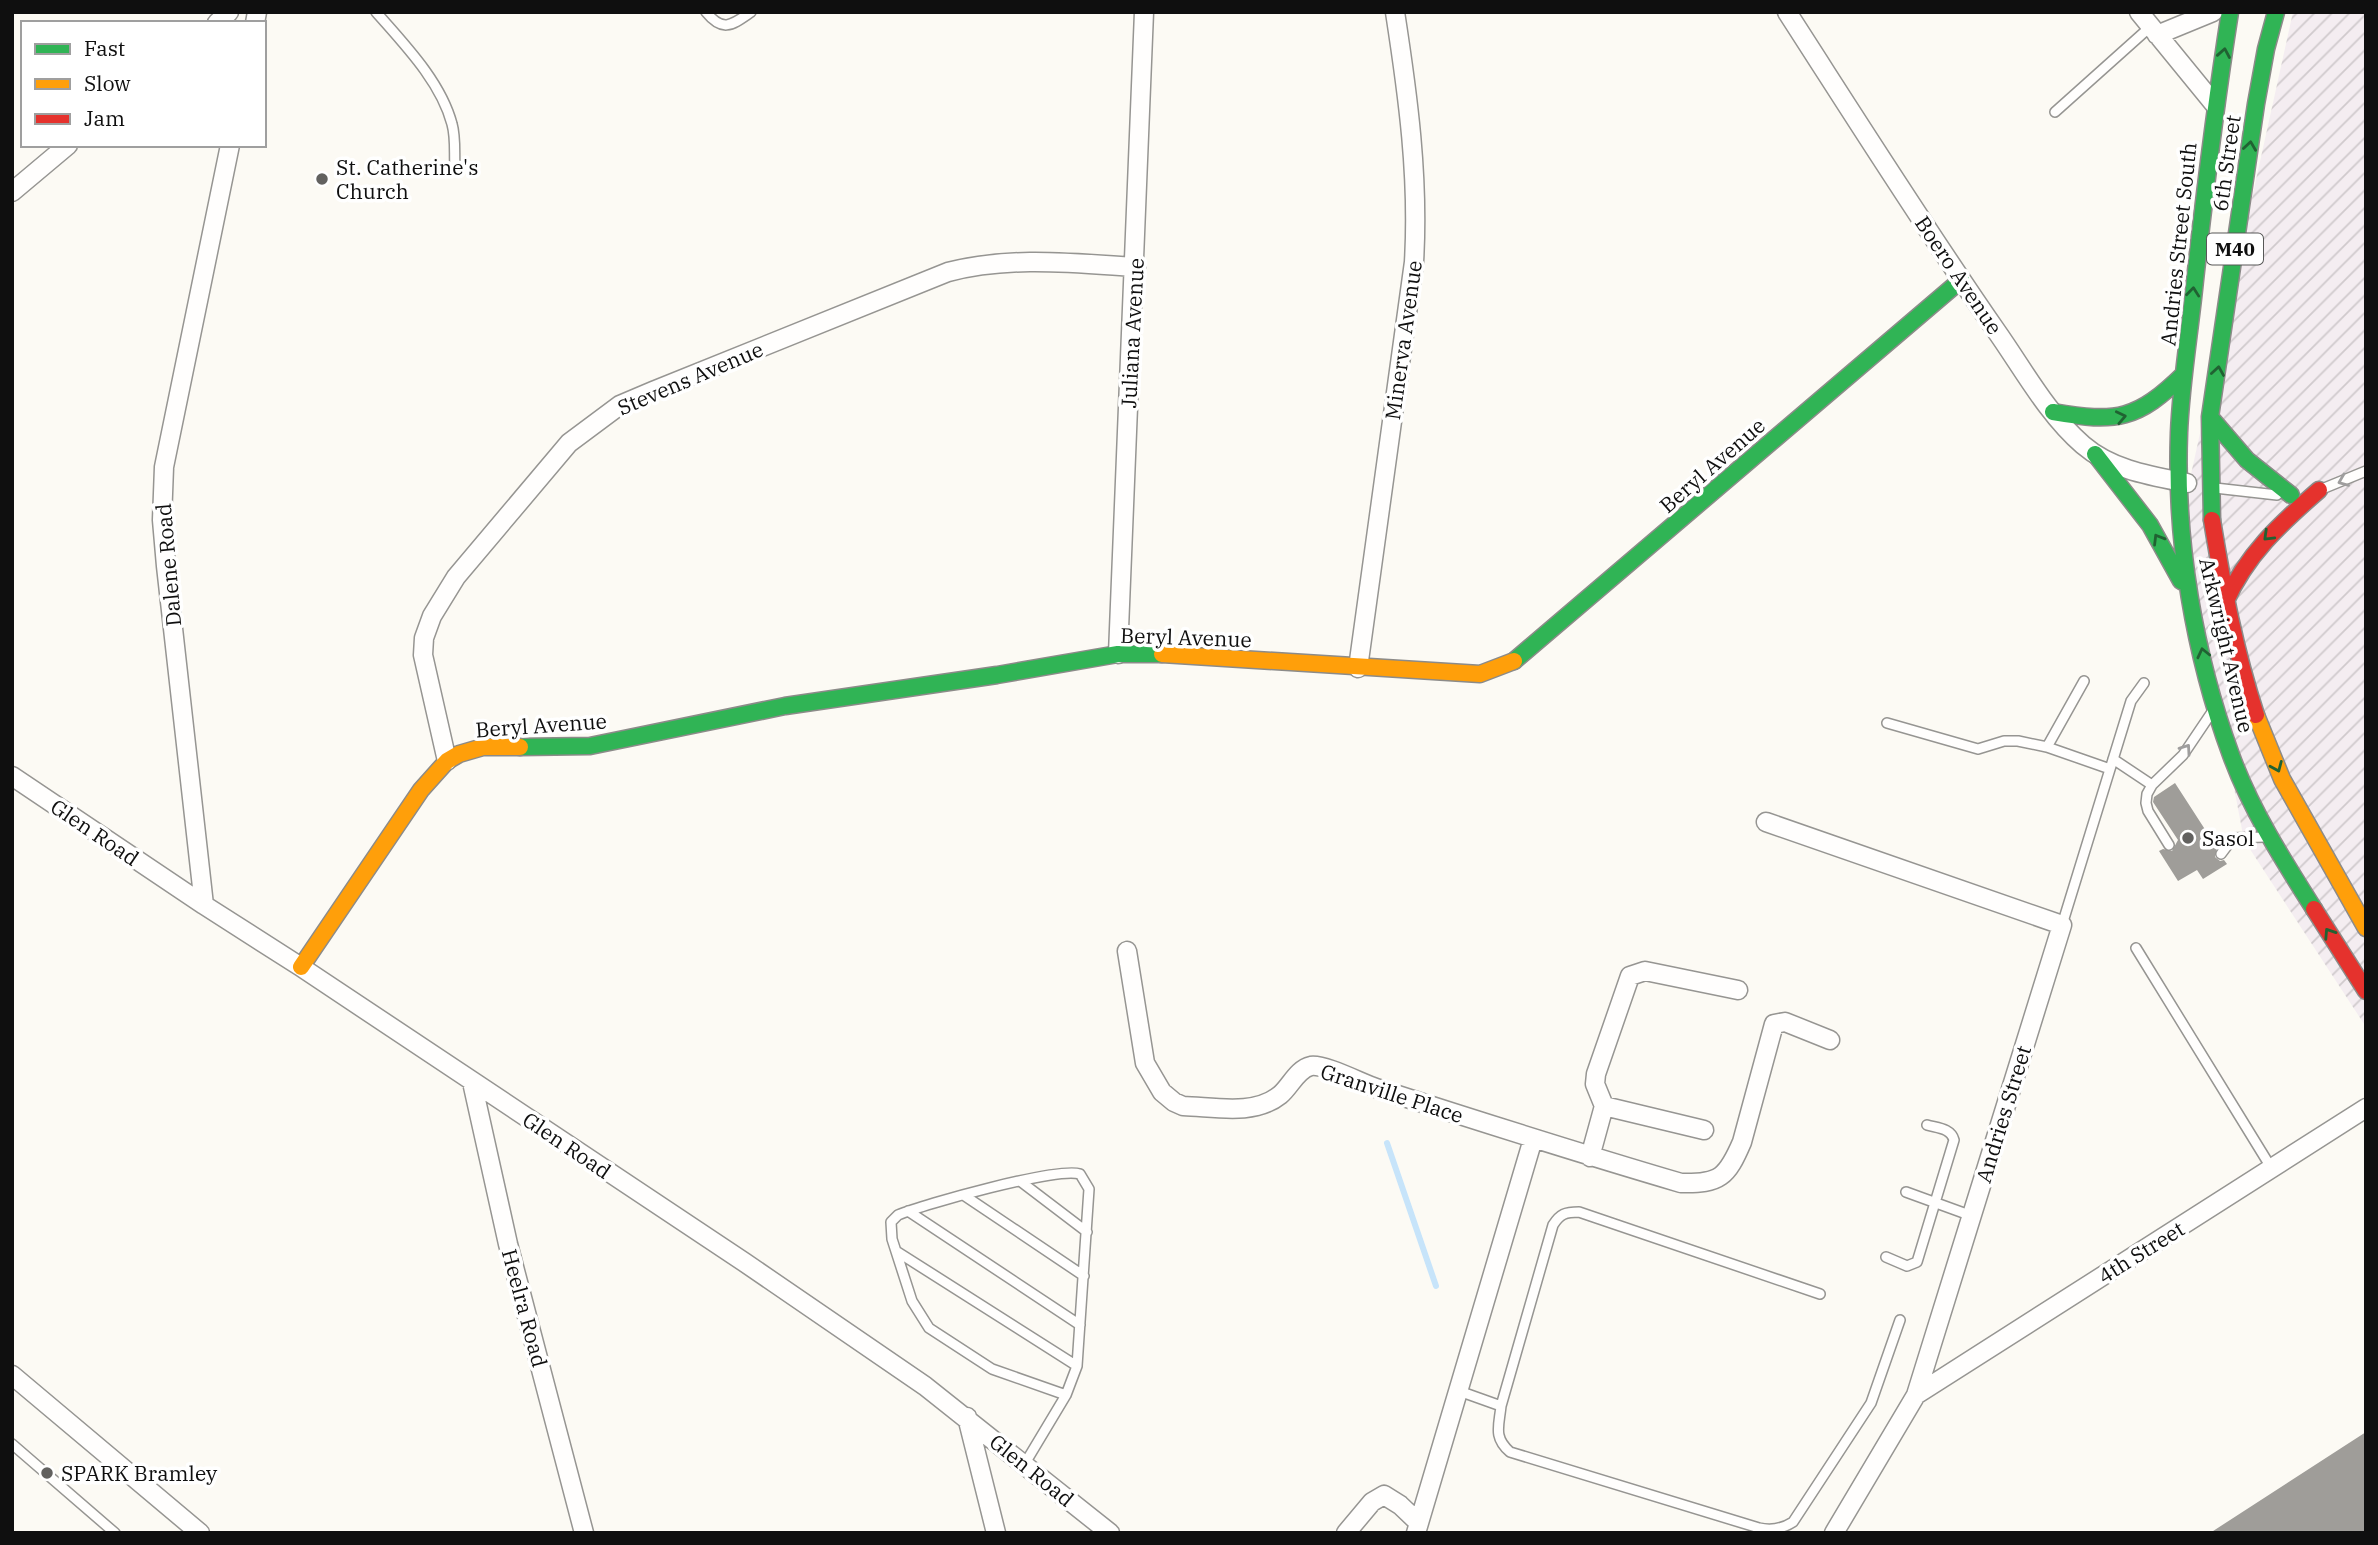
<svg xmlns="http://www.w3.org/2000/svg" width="2378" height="1545" viewBox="0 0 2378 1545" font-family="'IBM Plex Serif',serif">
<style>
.industrial{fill:url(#industrial-furrows)}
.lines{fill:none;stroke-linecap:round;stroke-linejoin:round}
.stream{stroke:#c7e4fa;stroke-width:6}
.building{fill:#9f9d99}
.lane-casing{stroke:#969592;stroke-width:12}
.street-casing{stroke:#969592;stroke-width:21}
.fast-casing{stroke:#8c8b89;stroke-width:19}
.slow-casing{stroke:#8c8b89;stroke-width:19}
.jam-casing{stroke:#8c8b89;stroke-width:19}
.lane{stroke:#fffefd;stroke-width:9}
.street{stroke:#fffefd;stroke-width:18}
.fast{stroke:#30b455;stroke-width:16}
.slow{stroke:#ff9f0a;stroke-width:16}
.jam{stroke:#e5322d;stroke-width:16}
.oneway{stroke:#206232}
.oneway2{stroke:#9f9e9e}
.poi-dot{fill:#62615f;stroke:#fff;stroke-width:2.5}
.labels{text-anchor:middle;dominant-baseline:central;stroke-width:7;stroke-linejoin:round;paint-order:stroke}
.shield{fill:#fff;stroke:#575757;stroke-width:2}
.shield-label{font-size:19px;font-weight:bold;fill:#0f0f0f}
.street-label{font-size:21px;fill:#0f0f0f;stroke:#fff}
.poi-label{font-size:21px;fill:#0f0f0f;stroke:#fff;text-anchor:start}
</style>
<defs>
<pattern id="industrial-furrows" width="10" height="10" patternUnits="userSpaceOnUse" patternTransform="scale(1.75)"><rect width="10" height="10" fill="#f4edf1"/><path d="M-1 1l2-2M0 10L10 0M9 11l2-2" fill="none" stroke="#d0cacd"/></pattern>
</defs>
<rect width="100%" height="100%" fill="#fcfaf4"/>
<!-- industrial -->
<path class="industrial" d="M2293 12H2366V1027L2244 840 2182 515Z"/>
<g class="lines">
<!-- stream -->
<path class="stream" d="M1387 1143 1436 1286"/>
</g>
<!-- building -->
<path class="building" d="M2175 783 2217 848 2215 857 2220 861 2224 860 2227 864 2203 879 2197 870 2178 881 2159 851 2163 849 2172 851 2178 840 2153 802 2154 797Z
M2366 1432V1533H2210Z"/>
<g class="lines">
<defs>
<path id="lane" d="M376 12C405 45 441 82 452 124 456 138 454 154 455 168
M706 12C723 33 732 25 751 12
M2055 112 2150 27
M2215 488 2277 495
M2322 489 2366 471
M1887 723 1978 749 2004 741H2018L2047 747 2110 769
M2047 747 2084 681
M2113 759 2152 785
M2169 845 2148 811 2146 803 2147 794 2152 785 2183 755 2212 712
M2221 854 2233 838 2265 837
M2062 925 2131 701 2144 683
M2136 948 2272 1169
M1020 1181 1087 1232
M1906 1192 1972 1216
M965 1196 1084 1276
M908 1211 1080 1325
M896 1251 1077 1366
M1886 1257 1907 1266 1917 1262 1954 1140C1951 1128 1937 1128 1927 1125
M1459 1391 1501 1406 1553 1225C1560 1214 1565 1212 1579 1212L1820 1294
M1501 1406C1499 1426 1493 1437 1510 1452L1759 1528C1772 1531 1782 1529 1793 1522L1871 1403 1900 1320
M12 1444 115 1533
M1024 1465 1066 1395 1077 1366 1089 1189 1080 1174C1057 1167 924 1204 898 1215L891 1222 892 1239 912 1301 929 1328 992 1369 1066 1395"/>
<path id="street" d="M1787 12C1856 119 1924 227 1997 332 2023 369 2048 415 2083 445 2112 470 2151 476 2187 483
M2139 12 2215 105
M217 23 229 12
M255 23 257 12
M2157 35 2213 12
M12 192 68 145
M1118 654 1144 12
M1358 668 1414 262C1419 177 1408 96 1395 12
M447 761 423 655 424 638 432 616 456 577 569 443 620 405 653 391 948 272C1010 256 1072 263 1136 267
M12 776 204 905 301 967 744 1262 925 1386 1110 1533
M1766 822 2062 925 1916 1395 1834 1533
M204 905 166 566 162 520 164 467 230 145
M1127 951 1145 1063 1162 1092 1174 1102 1183 1106C1215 1107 1254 1116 1280 1095 1290 1087 1297 1069 1311 1066 1325 1064 1361 1083 1376 1088 1478 1121 1579 1153 1681 1183 1720 1184 1727 1177 1742 1142L1774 1024 1785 1022 1830 1040
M472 1082 508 1244 584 1533
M1604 1106 1704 1130
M1590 1157 1604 1106 1595 1084 1596 1074 1630 976 1645 971 1738 990
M12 1375 200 1533
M1916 1395 2366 1108
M967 1417 996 1533
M1346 1533 1372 1502 1384 1495 1400 1505 1419 1523
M1416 1533 1533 1139"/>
<path id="fast" d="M2230 12C2216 101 2205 190 2195 280 2190 331 2181 382 2179 433 2175 541 2194 654 2231 755 2251 810 2283 860 2314 909
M2053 412C2117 423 2137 420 2184 374
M2210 417 2247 460 2291 495
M2095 454 2150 525 2181 581
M2212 520 2210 417 2256 104 2266 49 2276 12
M1514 661 1961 280
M520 747 590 746 785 706 997 675 1118 654H1162"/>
<path id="slow" d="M1162 654 1480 674 1514 661
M2256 715 2282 779 2366 928
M301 967 421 790 447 761 459 754 483 747H520"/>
<path id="jam" d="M2212 520C2223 587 2235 651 2256 715
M2225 603C2246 555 2280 524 2319 490
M2314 909 2366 991"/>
</defs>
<!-- lane casing -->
<use href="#lane" class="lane-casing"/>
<!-- street casing -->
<use href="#street" class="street-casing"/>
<!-- fast casing -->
<use href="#fast" class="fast-casing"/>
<!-- slow casing -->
<use href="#slow" class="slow-casing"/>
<!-- jam casing -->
<use href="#jam" class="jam-casing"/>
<!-- lane -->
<use href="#lane" class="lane"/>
<!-- street -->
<use href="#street" class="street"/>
<!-- fast -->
<use href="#fast" class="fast"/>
<!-- slow -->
<use href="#slow" class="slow"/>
<!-- jam -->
<use href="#jam" class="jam"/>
</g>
<!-- one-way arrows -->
<defs><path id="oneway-chevron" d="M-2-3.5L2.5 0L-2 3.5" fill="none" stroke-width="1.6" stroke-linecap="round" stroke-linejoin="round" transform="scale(1.75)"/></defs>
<g class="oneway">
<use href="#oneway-chevron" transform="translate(2224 53) rotate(-80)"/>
<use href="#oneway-chevron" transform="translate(2250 146) rotate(-82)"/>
<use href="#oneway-chevron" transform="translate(2193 292) rotate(-84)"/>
<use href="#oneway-chevron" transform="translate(2218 371) rotate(-81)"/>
<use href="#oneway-chevron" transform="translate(2121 417) rotate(-12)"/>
<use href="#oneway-chevron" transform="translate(2268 536) rotate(136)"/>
<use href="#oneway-chevron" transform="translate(2158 539) rotate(-121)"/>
<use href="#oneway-chevron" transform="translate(2203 653) rotate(-103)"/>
<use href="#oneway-chevron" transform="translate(2277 767) rotate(67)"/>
<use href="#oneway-chevron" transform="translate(2329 933) rotate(-123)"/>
</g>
<g class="oneway2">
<use href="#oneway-chevron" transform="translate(2343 481) rotate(158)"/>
<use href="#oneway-chevron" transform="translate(2186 749) rotate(-55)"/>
</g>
<!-- markers -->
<g class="poi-dot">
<circle cx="322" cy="179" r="7"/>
<circle cx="2188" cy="838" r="7"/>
<circle cx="47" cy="1473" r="7"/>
</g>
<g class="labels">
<!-- shield labels -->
<rect class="shield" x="2207" y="233.5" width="56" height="31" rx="5"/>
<g class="shield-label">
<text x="2235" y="249">M40</text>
</g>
<!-- street labels -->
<g class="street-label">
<text transform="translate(2226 163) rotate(-82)">6th Street</text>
<text transform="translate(2178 244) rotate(-84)">Andries Street South</text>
<text transform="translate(1959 275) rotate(56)">Boero Avenue</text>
<text transform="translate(1132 333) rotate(-87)">Juliana Avenue</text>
<text transform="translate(1403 340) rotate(-82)">Minerva Avenue</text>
<text transform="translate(690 378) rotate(-23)">Stevens Avenue</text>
<text transform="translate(1712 465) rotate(-41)">Beryl Avenue</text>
<text transform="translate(168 565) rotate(-95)">Dalene Road</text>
<text transform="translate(1186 637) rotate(2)">Beryl Avenue</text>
<text transform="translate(2227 645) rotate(77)">Arkwright Avenue</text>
<text transform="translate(541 725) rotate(-4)">Beryl Avenue</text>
<text transform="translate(95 832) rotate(34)">Glen Road</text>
<text transform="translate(1392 1093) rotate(18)">Granville Place</text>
<text transform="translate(2003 1114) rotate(-73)">Andries Street</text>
<text transform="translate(567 1145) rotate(34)">Glen Road</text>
<text transform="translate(2141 1252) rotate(-32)">4th Street</text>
<text transform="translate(525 1308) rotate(75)">Heelra Road</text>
<text transform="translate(1032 1470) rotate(39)">Glen Road</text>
</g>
<!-- poi labels -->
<g class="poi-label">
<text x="336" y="167">St. Catherine's<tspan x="336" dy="24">Church</tspan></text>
<text x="2202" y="838">Sasol</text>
<text x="61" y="1473">SPARK Bramley</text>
</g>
</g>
<!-- border -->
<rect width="2378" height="1545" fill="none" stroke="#0f0f0f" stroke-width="28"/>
<!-- legend -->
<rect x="21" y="21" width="245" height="126" fill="#ffffff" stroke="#9f9f9f" stroke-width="2"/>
<rect x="35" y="44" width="35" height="10" fill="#30b455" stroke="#9f9f9f" stroke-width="2"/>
<text x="84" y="56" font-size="21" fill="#0f0f0f">Fast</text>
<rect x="35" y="79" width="35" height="10" fill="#ff9f0a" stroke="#9f9f9f" stroke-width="2"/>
<text x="84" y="91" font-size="21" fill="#0f0f0f">Slow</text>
<rect x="35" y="114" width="35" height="10" fill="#e5322d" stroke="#9f9f9f" stroke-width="2"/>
<text x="84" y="126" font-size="21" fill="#0f0f0f">Jam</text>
</svg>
